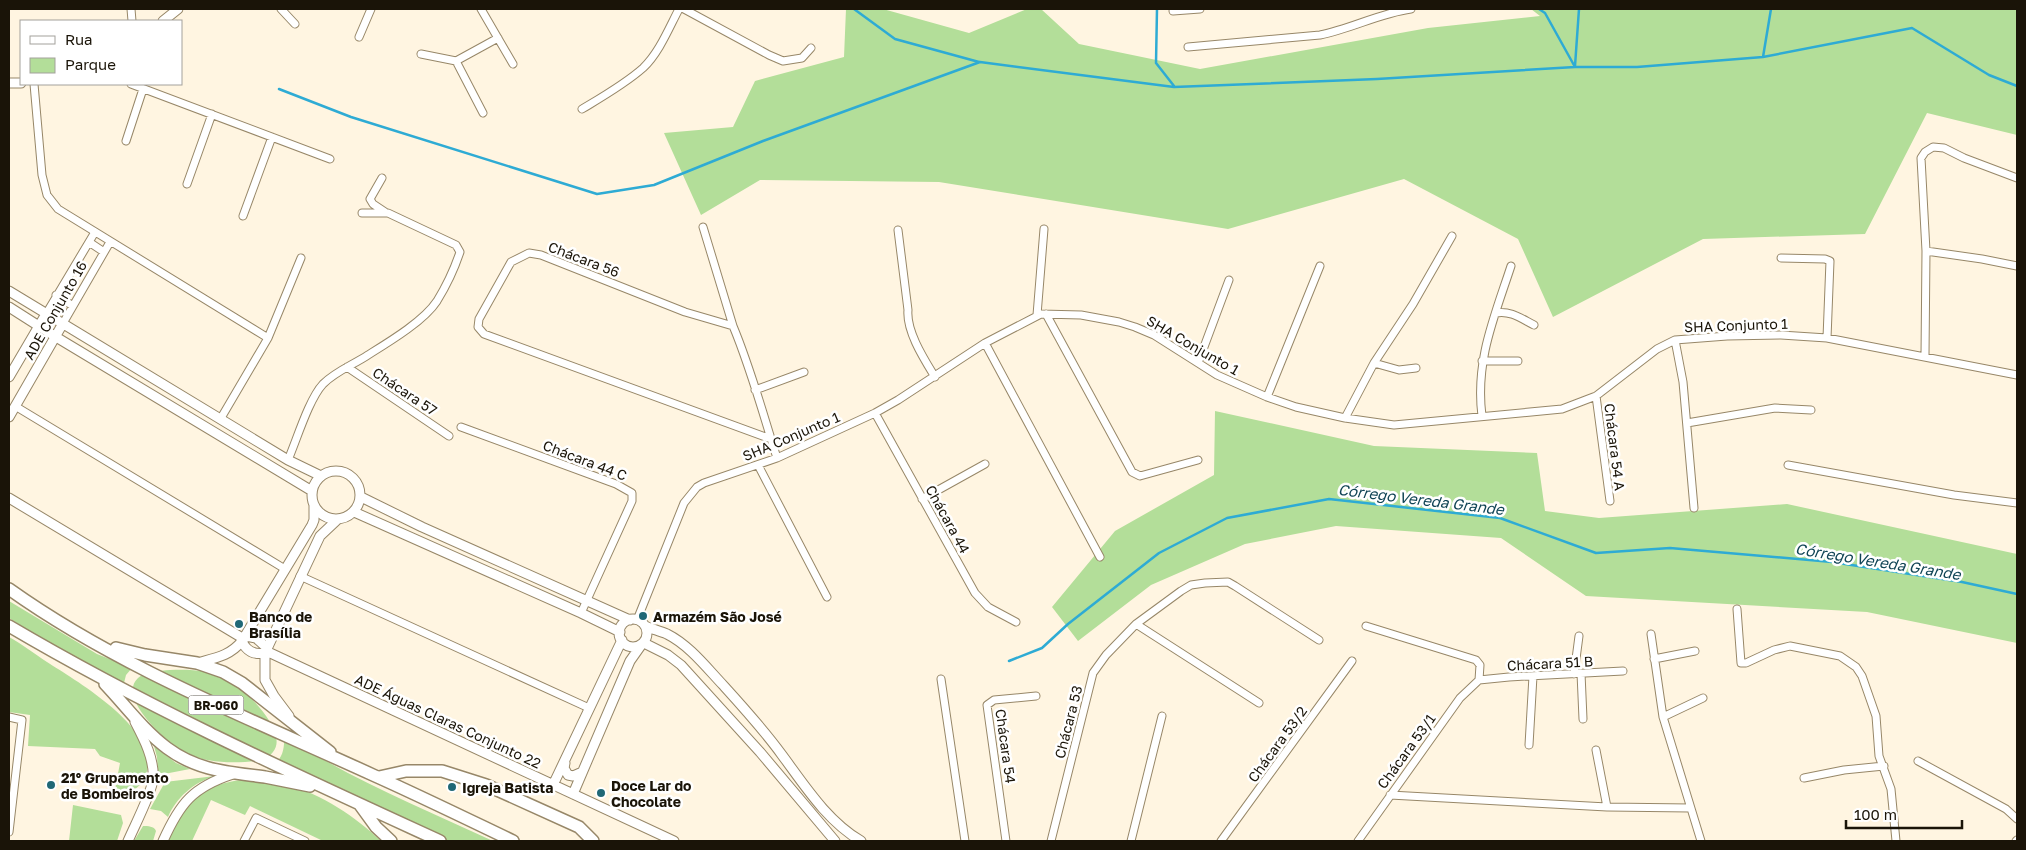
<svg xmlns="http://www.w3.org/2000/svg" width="2026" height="850" viewBox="0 0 2026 850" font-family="'Golos Text',sans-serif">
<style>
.green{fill:#b3de99}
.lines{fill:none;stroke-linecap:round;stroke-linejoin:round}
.stream{stroke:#2eabd4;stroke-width:2.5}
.minor-casing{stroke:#978768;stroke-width:9}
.tertiary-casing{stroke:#978768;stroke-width:11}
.trunk-casing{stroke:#978768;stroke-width:14}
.minor{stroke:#fff;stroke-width:7}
.tertiary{stroke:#fff;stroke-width:9}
.trunk{stroke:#fff;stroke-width:11}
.poi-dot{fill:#206876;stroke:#fff;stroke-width:2}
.labels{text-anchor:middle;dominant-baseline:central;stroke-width:5;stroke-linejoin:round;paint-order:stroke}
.shield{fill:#fff;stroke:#5f5a52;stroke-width:1}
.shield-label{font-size:12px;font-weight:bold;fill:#1a1408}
.street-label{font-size:14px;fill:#1a1408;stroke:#fff}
.poi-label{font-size:14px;font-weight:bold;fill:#1a1408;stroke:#fff;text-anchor:start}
.water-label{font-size:15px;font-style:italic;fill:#104455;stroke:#fff}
</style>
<rect width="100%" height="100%" fill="#fff5e1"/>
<!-- green -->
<path class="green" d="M846 9H883L969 33 1027 9H1041L1079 44 1200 69 1428 28 1540 16 1531 9H2017V135L1927 113 1865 234 1703 239 1553 317 1518 239 1404 179 1228 229 939 182 760 180 701 215 664 133 733 127 755 81 844 57Z
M1215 411 1374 446 1537 453 1545 511 1599 518 1787 504 2017 554V643L1867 612 1586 596 1501 538 1336 526 1245 544 1151 585 1078 641 1052 607 1115 531 1214 475Z
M9 601 97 654 132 668 126 675 122 691 78 661 9 618Z
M9 637C22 644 35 654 47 662 78 682 165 732 145 777 139 790 128 794 114 795L120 763 100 756 95 749 28 746 30 715 9 712Z
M170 670C189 669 209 670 226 678 243 687 290 732 273 752 267 760 255 761 245 762 225 763 204 762 186 753 169 745 116 698 138 678 145 671 160 671 170 670Z
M284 735C349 779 422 808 493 841H447L375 807 288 772 267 769C282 762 285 750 284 735Z
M154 746 176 763 190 769 164 774 158 773 157 757Z
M215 776C194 782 176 798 168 817L161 811 150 809 165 782Z
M248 779C261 781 274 782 287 785 321 793 357 818 381 841H323L250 806 245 815 211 800 192 841H167C172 831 176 819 183 810 199 788 223 782 248 779Z
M73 805 121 815 123 823 117 841H69Z
M143 826C148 826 154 826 156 831L153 841H134Z"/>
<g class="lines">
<!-- stream -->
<path class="stream" d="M854 9 895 39 979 62
M1157 9 1156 63 1174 86
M1539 9 1545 13 1575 67
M1763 57 1771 9
M1575 66 1579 9
M279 89 351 117 597 194 654 185 763 141 980 62 1174 87 1377 79 1575 67H1637L1763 57 1912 28 1989 75 2017 86
M1009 661 1042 648 1068 624 1159 553 1227 518 1329 499 1500 518 1596 553 1670 548 1832 562 1962 582 2017 594"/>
<defs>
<path id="minor" d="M131 9 132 21
M281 9 295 24
M481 9 513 64
M684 9 769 55 783 61 802 58 811 48
M1173 11 1200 9
M359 37 371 9
M1188 47 1320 35C1351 29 1380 13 1411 9
M421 54 456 61
M34 84 42 175 47 195 58 209 268 338 221 418
M131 84 330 159
M582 109C602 97 625 84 643 68 659 53 669 28 679 9
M483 113 456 61 498 38
M126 141 143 89
M382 178 370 199 373 204 385 212
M187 184 212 114
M243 216 272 137
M703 227 733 326
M898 230 908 310C906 331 924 359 935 377
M89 242 104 252
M1926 251 1982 259 2017 266
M1781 258 1825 259 1830 261 1827 338
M56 295 73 306
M1496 313C1510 310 1522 319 1534 325
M46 314 95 232
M1046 314 1132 472 1140 476 1198 460
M1037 315 1044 229
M62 325 110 242
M268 338 301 258
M1675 340 1683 382 1694 508
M985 343 1100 557
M1925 356 1926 251 1921 158 1925 152 1933 147 1944 148 1964 158 2017 178
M1482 361H1518
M1198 363 1229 280
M1374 363 1399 370 1416 368
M347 367 449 436
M755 390 804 372
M1596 396 1610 501
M1267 397 1320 266
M15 406 285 569
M875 413 975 593 988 607 1016 622
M1482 416C1475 361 1494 318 1511 266
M1345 418 1374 363 1413 304 1452 236
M1687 423 1775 408 1811 410
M461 427 616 484 632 493V501L581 613
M771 439 484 334 478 327 479 319 511 262 529 253 541 255 685 312 733 326C751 369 763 414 777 458
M288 460C297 439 309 399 323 384 336 371 353 365 368 355 389 342 424 321 437 301 445 288 455 267 460 252L456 245 388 213H362
M758 465 827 597
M1788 465 1954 495 2017 503
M922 499 985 464
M300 576 589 708
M1737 609 1741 663H1746L1774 650 1790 646 1840 656 1856 667 1862 676 1876 716 1879 756 1891 789 1896 841
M637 620 684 503 697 487 704 483 777 458 875 413 898 400 985 343 1041 314 1081 315 1119 322 1135 327 1154 335 1217 375 1267 397 1296 407 1345 418 1394 425 1562 409 1596 396 1657 349 1675 340 1727 336 1781 335 1827 338 2017 375
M1136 624 1259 703
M1366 626 1476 660 1480 665 1479 680
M1651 634 1663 717
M1654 659 1695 651
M1581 673 1583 719
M1574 674 1579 636
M941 679 965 841
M1479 680 1509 677 1623 671
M9 717 22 720 9 832
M1529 745 1533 676
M1596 750 1607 807
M1918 761 2006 809 2017 819
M1804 778 1844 770 1884 766
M1390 795 1607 807 1690 808
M244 841 256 818 305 841
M1006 841 987 705 994 700 1036 696
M1051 841 1093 673 1106 655 1136 624 1181 591 1191 585 1205 583 1228 582 1235 586 1319 640
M1131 841 1162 716
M1221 841 1352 661
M1358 841 1460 698 1479 680
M1701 841 1663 717 1703 698
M2016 841 2017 840"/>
<path id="tertiary" d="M163 21 178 9
M9 83H21
M9 291 288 460 321 476
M9 307 56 337 312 491
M9 377 46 314
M9 417 62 325
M312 495a24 24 0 1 1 48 0a24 24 0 1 1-48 0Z
M361 497 422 527 630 620
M9 498 244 639
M354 512 581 613 620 632
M619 633a14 14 0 1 1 28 0a14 14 0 1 1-28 0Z
M645 626C652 629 660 631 667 634 689 645 706 667 723 685 743 707 764 730 782 755 805 786 827 821 861 841
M246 636 256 638 267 648
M242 641C246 651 254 655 265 653
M644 643 668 655 681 665 760 752 835 841
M266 651 674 841
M197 663C215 658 230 656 242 641L312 525 314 520V506
M289 716 274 696 265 680V653L320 536 337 520
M565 763 564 768 568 775 573 776 582 772
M553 785 622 640
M573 794 630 661 642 644
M128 841C134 827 151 794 153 780 155 760 144 739 135 722
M163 841C180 803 193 787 233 774"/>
<path id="trunk" d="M9 589C120 668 249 718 373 775 420 796 467 819 513 841
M9 626C148 708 294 774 440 841
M116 648 145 655 197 663 223 672 242 683 330 752
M105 684C125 705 143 730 167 748 198 771 228 772 265 777 280 780 295 783 310 786
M379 777 406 771H442L486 785 579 827 593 841
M360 805 376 827 391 841"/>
</defs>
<!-- minor casing -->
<use href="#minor" class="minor-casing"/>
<!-- tertiary casing -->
<use href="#tertiary" class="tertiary-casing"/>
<!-- trunk casing -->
<use href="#trunk" class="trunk-casing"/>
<!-- minor -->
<use href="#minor" class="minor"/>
<!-- tertiary -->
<use href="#tertiary" class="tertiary"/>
<!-- trunk -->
<use href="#trunk" class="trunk"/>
</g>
<!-- markers -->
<g class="poi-dot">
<circle cx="643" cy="616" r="5"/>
<circle cx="239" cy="624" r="5"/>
<circle cx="51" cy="785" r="5"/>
<circle cx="452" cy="787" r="5"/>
<circle cx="601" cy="793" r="5"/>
</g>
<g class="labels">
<!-- shield labels -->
<rect class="shield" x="188.5" y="695.5" width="55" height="19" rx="4"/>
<g class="shield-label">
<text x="216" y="705">BR-060</text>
</g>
<!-- street labels -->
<g class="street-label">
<text transform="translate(584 259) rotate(21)">Chácara 56</text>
<text transform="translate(55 310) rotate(-60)">ADE Conjunto 16</text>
<text transform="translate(1736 325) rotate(-2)">SHA Conjunto 1</text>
<text transform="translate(1193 345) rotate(30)">SHA Conjunto 1</text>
<text transform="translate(405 391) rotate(34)">Chácara 57</text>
<text transform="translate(791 436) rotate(-23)">SHA Conjunto 1</text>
<text transform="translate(1615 447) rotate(83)">Chácara 54 A</text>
<text transform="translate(585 460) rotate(21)">Chácara 44 C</text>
<text transform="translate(948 519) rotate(61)">Chácara 44</text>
<text transform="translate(1550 663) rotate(-3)">Chácara 51 B</text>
<text transform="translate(448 721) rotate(25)">ADE Águas Claras Conjunto 22</text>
<text transform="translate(1068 722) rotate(-76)">Chácara 53</text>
<text transform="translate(1277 744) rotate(-54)">Chácara 53/2</text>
<text transform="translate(1006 746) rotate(82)">Chácara 54</text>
<text transform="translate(1406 751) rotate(-54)">Chácara 53/1</text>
</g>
<!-- poi labels -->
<g class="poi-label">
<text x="249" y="616">Banco de<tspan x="249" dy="16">Brasília</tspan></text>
<text x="653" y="616">Armazém São José</text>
<text x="61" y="777">21° Grupamento<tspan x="61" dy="16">de Bombeiros</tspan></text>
<text x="611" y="785">Doce Lar do<tspan x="611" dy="16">Chocolate</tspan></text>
<text x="462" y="787">Igreja Batista</text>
</g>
<!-- water labels -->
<g class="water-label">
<text transform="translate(1421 499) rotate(7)">Córrego Vereda Grande</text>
<text transform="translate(1878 561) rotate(9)">Córrego Vereda Grande</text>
</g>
</g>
<!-- border -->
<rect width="2026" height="850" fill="none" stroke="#1a1408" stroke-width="20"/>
<!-- legend -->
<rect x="20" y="20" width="162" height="65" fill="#ffffff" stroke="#a3a19c"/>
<rect x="30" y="36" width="25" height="8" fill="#ffffff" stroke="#a3a19c"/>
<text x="65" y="45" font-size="15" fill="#1a1408">Rua</text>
<rect x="30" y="58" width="25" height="15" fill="#b3de99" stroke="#a3a19c"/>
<text x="65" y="70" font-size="15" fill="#1a1408">Parque</text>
<!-- scale -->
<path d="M1846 820v8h116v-8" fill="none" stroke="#1a1408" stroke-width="2.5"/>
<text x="1854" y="820" font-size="15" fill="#1a1408" stroke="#ffffff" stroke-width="4" paint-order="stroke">100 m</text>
</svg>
